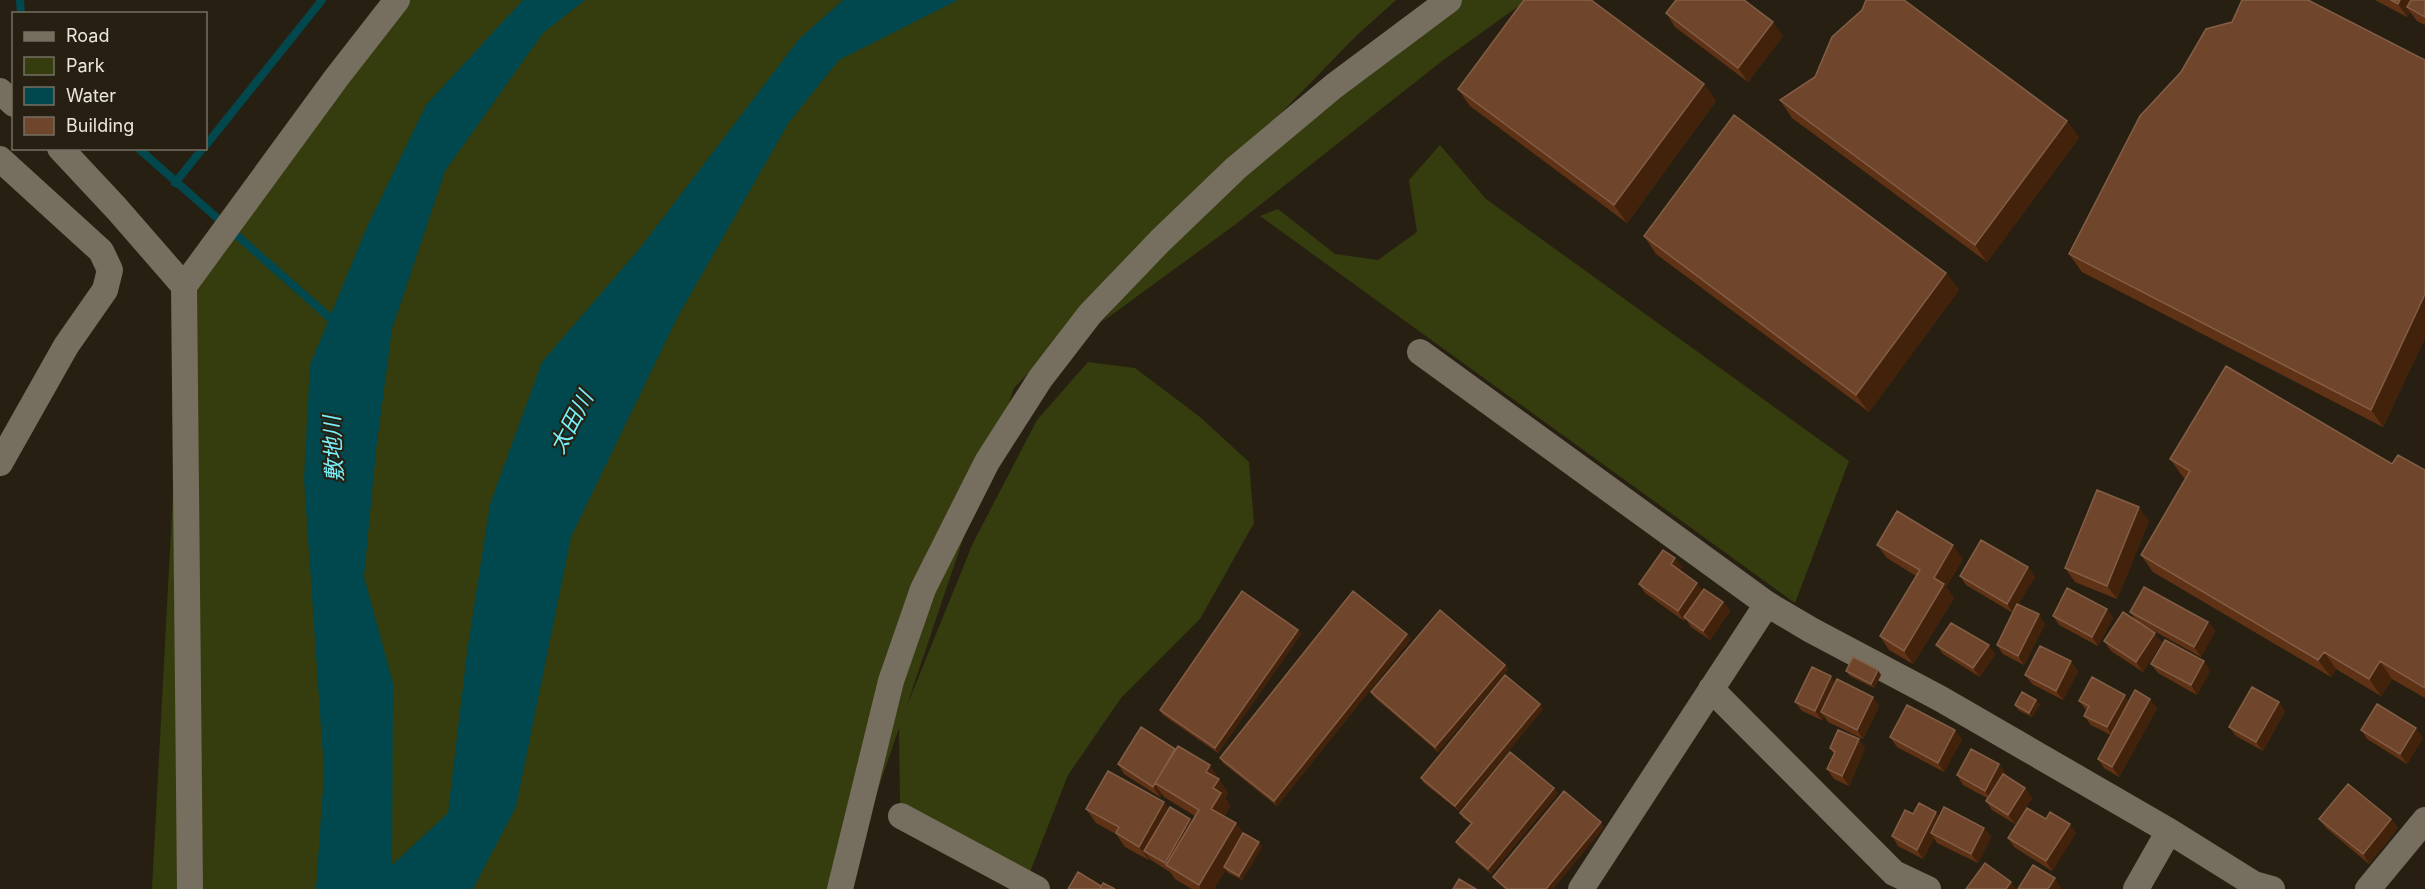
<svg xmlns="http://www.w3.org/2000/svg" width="2425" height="889" viewBox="0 0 2425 889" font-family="Inter,'Noto Sans JP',sans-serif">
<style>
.green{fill:#353c0e}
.water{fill:#00484d}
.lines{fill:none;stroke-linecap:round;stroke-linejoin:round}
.stream{stroke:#00484d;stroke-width:8}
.minor{stroke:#766e5e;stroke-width:26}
.wall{fill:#603215}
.shaded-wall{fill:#43220b}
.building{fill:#6f452b;stroke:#835e46;stroke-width:1.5}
.labels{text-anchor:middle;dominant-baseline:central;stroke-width:4.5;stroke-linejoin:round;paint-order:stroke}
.water-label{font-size:22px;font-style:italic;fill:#78f0fa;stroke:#272012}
</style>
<rect width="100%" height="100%" fill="#272012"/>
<!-- green -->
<path class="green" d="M403 0H1396L1355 37 1014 388 906 708 973 543 1037 420 1088 362 1135 368 1200 417 1249 462 1254 523 1200 619 1121 698 1068 775 1030 872 900 805 899 728 844 889H152L184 286Z
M1459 0H1527L1442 61 1236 224 1102 322 1211 191Z
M1440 145 1486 199 1849 461 1795 603 1260 216 1278 209 1335 254 1378 260 1417 232 1409 180Z"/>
<!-- water -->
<path class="water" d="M523 0H585L543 33 445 171 392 329 376 450 364 577 393 683 392 865 448 813 467 652 490 504 542 362 640 248 799 39 843 0H958L839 60 789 122 677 318 571 537 516 807 473 889H316L324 772 304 479 310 365 366 229 426 105Z"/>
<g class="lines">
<!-- stream -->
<path class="stream" d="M20 0 21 14
M206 145 322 0
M138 148 337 324
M175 183 203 148"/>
<!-- minor -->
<path class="minor" d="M0 91 14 104
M60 148 117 209 184 286
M0 159 101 251 110 270 105 290 66 346 0 463
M1420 352 1767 604 1811 630 1941 699 2169 831 2254 884 2272 889
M1711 689 1894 873 1928 889
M901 816 1037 889
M190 889 184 286 337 77 397 0
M840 889 891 681 923 589 987 462 1040 379 1090 314 1160 241 1236 168 1334 86 1449 0
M1581 889 1767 604
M2136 889 2169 831
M2368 889 2425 820"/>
</g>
<!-- wall -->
<path class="wall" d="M2375 0H2425V25L2417 21 2410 12 2407 17Z
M1666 13 1783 36 1748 82 1675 27Z
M2425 60V338L2383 427 2082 272 2069 254Z
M1704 84 1716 101 1627 223 1470 106 1458 89Z
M1780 100 2067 121 2079 138 1987 262 1792 118Z
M1644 236 1946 273 1959 290 1869 412 1656 254Z
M2170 459 2392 464 2425 470V698L2392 679 2381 696 2336 669 2331 677 2153 572 2141 555 2186 479 2183 477Z
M2149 521 2117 599 2075 582 2065 568Z
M1877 545 1963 559 1946 587 1954 598 1913 664 1889 650 1880 636 1916 576 1887 558Z
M1675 558 1682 567 1680 570 1703 591 1723 602 1730 611 1710 640 1691 627 1686 619 1684 621 1645 593 1639 584Z
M2028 567 2035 577 2018 604 2045 624 2024 665 2003 654 1997 645 2013 613 1966 585 1960 576Z
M2107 609 2113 618 2098 646 2059 625 2053 616Z
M2130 612 2208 622 2215 631 2201 657 2145 626 2162 642 2143 672 2111 651 2104 641 2136 620Z
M1298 630 1301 634 1218 753 1163 715 1160 710Z
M1411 639 1277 806 1223 763 1220 758Z
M1936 645 1995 654 1980 677 1943 654Z
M2204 661 2210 671 2197 695 2158 673 2151 664Z
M1505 665 1508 669 1438 752 1374 697 1371 692Z
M1846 671 1881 675 1874 688 1850 676Z
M2078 671 2063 700 2032 684 2025 675Z
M1835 683 1873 697 1879 706 1863 739 1828 722 1824 716 1822 720 1802 711 1795 702Z
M2036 700 2040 705 2032 717 2018 710 2015 705Z
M2079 701H2129L2157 708 2119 777 2104 768 2098 759 2111 735 2091 725 2084 716 2087 711Z
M1540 704 1543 709 1459 811 1424 783 1421 778Z
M2285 711 2263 751 2236 736 2229 727Z
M2361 730 2423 738 2407 764 2367 739Z
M1890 737 1962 739 1944 772 1897 747Z
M1859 739 1865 749 1849 786 1834 779 1827 769 1834 754 1830 748Z
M1118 764 1219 779V780L1228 793 1225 798 1230 806 1224 817 1236 823 1243 834 1262 847 1242 880 1227 872 1226 869 1214 889H1192L1175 879 1170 872 1151 860 1150 859 1149 860 1125 847 1116 834 1096 823 1086 809H1169L1190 819 1192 821 1195 816 1164 797 1162 794 1160 797 1124 774Z
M2006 773 2005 775 2025 788 2032 798 2015 824 1992 810 1986 801 1987 798 1963 785 1957 775Z
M1558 793 1491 874 1459 847 1456 842 1471 824 1463 818 1460 813Z
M1936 812 1939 817 1984 828 1991 837 1978 863 1937 843 1934 838 1923 859 1898 846 1892 836 1913 814Z
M2046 819 2076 833 2052 871 2014 847 2008 838Z
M2319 819H2391L2398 828 2369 864 2326 828Z
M1604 827 1553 889H1505L1497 882 1493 877Z"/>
<!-- shaded-wall -->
<path class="shaded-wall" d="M2400 0H2416L2407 7 2410 12 2407 17 2398 4Z
M1773 22 1783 36 1748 82 1738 68Z
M1704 84 1716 101 1627 223 1614 205Z
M2067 121 2079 138 1987 262 1975 245Z
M1946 273 1959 290 1869 412 1856 395Z
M2425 294V338L2383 427 2371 410Z
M2139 507 2149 521 2117 599 2107 586Z
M1953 545 1963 559 1946 587 1954 598 1913 664 1904 651 1934 578Z
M1675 558 1682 567 1678 574 1671 564Z
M2028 567 2035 577 2013 613 2007 604Z
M1697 583 1704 592 1684 621 1678 611Z
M1723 602 1730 611 1710 640 1703 631Z
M2107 609 2113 618 2098 646 2092 637Z
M2039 614 2045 624 2024 665 2018 656Z
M2208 622 2215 631 2201 657 2194 647Z
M1298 630 1301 634 1218 753 1215 748Z
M2155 633 2162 642 2143 672 2136 662Z
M1407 634 1411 639 1277 806 1274 801Z
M1989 645 1995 654 1980 677 1973 668Z
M2324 652 2336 669 2331 677 2318 660Z
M2071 661 2078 671 2063 700 2056 691Z
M2204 661 2210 671 2197 695 2191 685Z
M2380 661 2392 679 2381 696 2369 679Z
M1505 665 1508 669 1438 752 1435 747Z
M1878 670 1881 675 1874 688 1871 684Z
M1831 676 1837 686 1821 712 1824 716 1822 720 1815 711Z
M2125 695 2131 704 2113 737 2107 727Z
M1873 697 1879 706 1863 739 1857 730Z
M2150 699 2157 708 2119 777 2112 767Z
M2036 700 2040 705 2032 717 2029 713Z
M2279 702 2285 711 2263 751 2256 742Z
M1540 704 1543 709 1459 811 1455 806Z
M2416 728 2423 738 2407 764 2400 754Z
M1955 730 1962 739 1944 772 1938 763Z
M1859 739 1865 749 1849 786 1842 776Z
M1999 764 2006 773 1991 800 1985 791Z
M1210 765 1228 793 1225 798 1230 806 1221 822 1211 809 1206 772Z
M1155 784 1162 794 1160 797 1153 787Z
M1554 788 1558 793 1491 874 1488 869Z
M2025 788 2032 798 2015 824 2008 815Z
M1164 802 1174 816 1144 851 1150 859 1149 860 1139 847Z
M1936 812 1943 822 1931 833 1934 838 1923 859 1917 850Z
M1190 819 1197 829 1167 866 1165 863Z
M2391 819 2398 828 2369 864 2363 854Z
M1601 822 1604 827 1553 889H1546Z
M1236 823 1245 837 1224 867 1226 869 1214 889H1201L1199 885Z
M2070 824 2076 833 2052 871 2046 861Z
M1984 828 1991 837 1978 863 1971 854Z
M1259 842 1262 847 1242 880 1239 876Z
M2055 878 2061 888V889H2048Z
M2011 882 2016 889H2006Z"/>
<!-- building -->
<path class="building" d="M1524 0H1591L1704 84 1614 205 1458 89Z
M1676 0H1744L1773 22 1738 68 1666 13Z
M1866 0H1904L2067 121 1975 245 1780 100 1815 77 1832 37 1862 10Z
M2242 0H2308L2425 60V294L2371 410 2069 254 2140 116 2181 72 2206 29 2232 22Z
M2391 0H2400L2398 4Z
M2411 0H2425V17L2407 7Z
M1734 115 1946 273 1856 395 1644 236Z
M2226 366 2392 464 2398 455 2425 470V688L2380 661 2369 679 2324 652 2318 660 2141 555 2190 471 2170 459Z
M2097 490 2139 507 2107 586 2065 568Z
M1897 511 1953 545 1934 578 1944 584 1904 651 1880 636 1920 570 1877 545Z
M1981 540 2028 567 2007 604 1960 576Z
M1663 550 1675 558 1671 564 1697 583 1678 611 1639 584Z
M2144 587 2208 622 2194 647 2130 612Z
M2067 588 2107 609 2092 637 2053 616Z
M1704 589 1723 602 1703 631 1684 617Z
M1242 591 1298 630 1215 748 1160 710Z
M1353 591 1407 634 1274 801 1220 758Z
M2017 604 2039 614 2018 656 1997 645Z
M1440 610 1505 665 1435 747 1371 692Z
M2123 612 2155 633 2136 662 2104 641Z
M1951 623 1989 645 1973 668 1936 645Z
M2165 640 2204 661 2191 685 2151 664Z
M2040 646 2071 661 2056 691 2025 675Z
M1853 657 1878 670 1871 684 1846 671Z
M1812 667 1831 676 1815 711 1795 702Z
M1505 675 1540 704 1455 806 1421 778Z
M2092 677 2125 695 2107 727 2084 716 2089 706 2079 701Z
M1837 679 1873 697 1857 730 1821 712Z
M2252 687 2279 702 2256 742 2229 727Z
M2135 690 2150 699 2112 767 2098 759Z
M2022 692 2036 700 2029 713 2015 705Z
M2377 704 2416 728 2400 754 2361 730Z
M1907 705 1955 730 1938 763 1890 737Z
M1141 727 1175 749 1153 787 1118 764Z
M1838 730 1859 739 1842 776 1827 769 1835 752 1830 748Z
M1178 746 1210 765 1206 772 1219 779 1213 788 1221 793 1211 809 1236 823 1199 885 1166 865 1199 810 1155 783Z
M1971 749 1999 764 1985 791 1957 775Z
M1510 752 1554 788 1488 869 1456 842 1472 823 1460 813Z
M1108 771 1164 802 1139 847 1116 833 1119 827 1086 809Z
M2003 774 2025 788 2008 815 1986 801Z
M2348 784 2391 819 2363 854 2319 819Z
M1564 791 1601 822 1546 889H1507L1493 877Z
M1919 803 1936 812 1917 850 1892 836 1905 810 1913 814Z
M1170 807 1190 819 1165 863 1144 851Z
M1944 807 1984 828 1971 854 1931 833Z
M2027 808 2046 819 2050 812 2070 824 2046 861 2008 838Z
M1243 833 1259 842 1239 876 1224 867Z
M1985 863 2011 882 2006 889H1966Z
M2033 865 2055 878 2048 889H2018Z
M1078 872 1101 886 1100 889H1068Z
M1459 879 1476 889H1453Z
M1103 883 1115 889H1100Z"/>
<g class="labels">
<!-- water labels -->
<g class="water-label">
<text transform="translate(571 422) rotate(-62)">太田川</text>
<text transform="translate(333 449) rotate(-93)">敷地川</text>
</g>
</g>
<!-- legend -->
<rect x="12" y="12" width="195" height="138" fill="#272012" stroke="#756f63" stroke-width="1.5"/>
<rect x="24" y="32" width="30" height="9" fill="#766e5e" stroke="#756f63" stroke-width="1.5"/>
<text x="66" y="42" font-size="18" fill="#ebe6dd">Road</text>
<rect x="24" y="57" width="30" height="18" fill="#353c0e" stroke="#756f63" stroke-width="1.5"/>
<text x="66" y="72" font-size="18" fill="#ebe6dd">Park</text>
<rect x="24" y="87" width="30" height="18" fill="#00484d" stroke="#756f63" stroke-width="1.5"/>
<text x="66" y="102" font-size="18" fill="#ebe6dd">Water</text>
<rect x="24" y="117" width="30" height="18" fill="#6f452b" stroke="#756f63" stroke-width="1.5"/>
<text x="66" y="132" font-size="18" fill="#ebe6dd">Building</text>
</svg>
